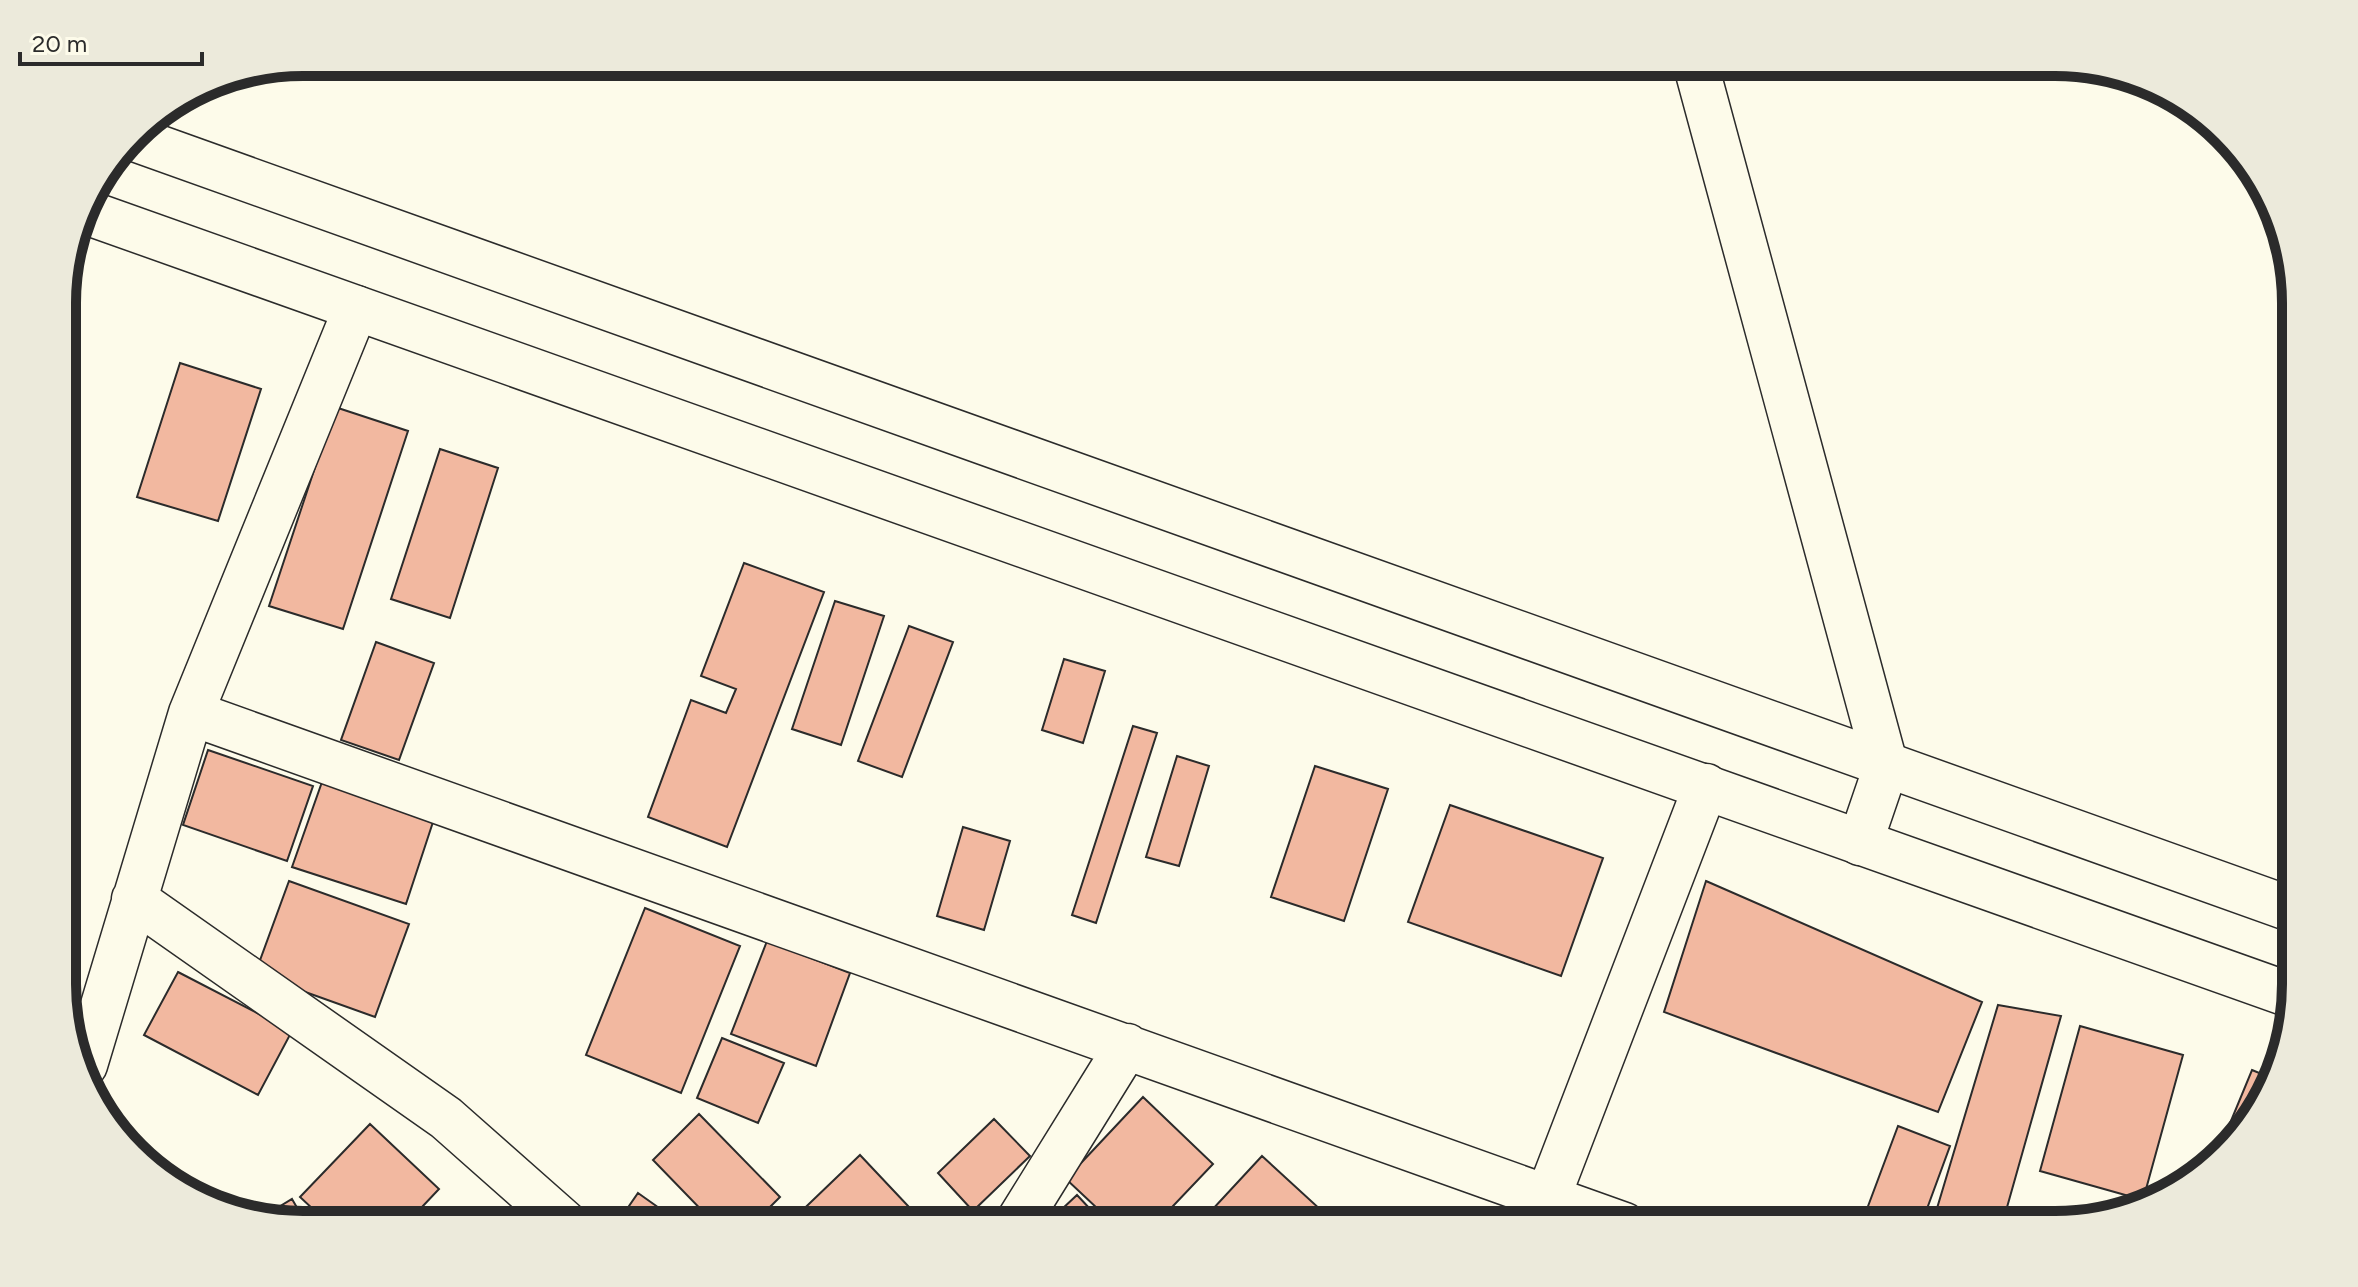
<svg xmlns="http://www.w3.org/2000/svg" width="2358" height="1287" viewBox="0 0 2358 1287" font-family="Figtree,sans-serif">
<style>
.building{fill:#f2b8a0;stroke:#2b2b2b;stroke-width:2}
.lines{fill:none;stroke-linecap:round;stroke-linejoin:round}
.minor-casing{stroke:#2b2b2b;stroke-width:47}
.highway-casing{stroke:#2b2b2b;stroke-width:47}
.minor{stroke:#fdfbea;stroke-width:44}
.highway{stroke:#fdfbea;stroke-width:44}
.rim{fill:none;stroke:#2b2b2b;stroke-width:10}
</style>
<rect width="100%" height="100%" fill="#fdfbea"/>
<!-- building -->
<path class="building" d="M180 363 261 389 218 521 137 497Z
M335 407 408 431 343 629 269 606Z
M440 449 498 468 450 618 391 599Z
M744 563 824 592 727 847 648 817 691 700 726 713 736 689 701 676Z
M835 601 884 616 841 745 792 729Z
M909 626 953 642 902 777 858 761Z
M376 642 434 663 399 760 341 740Z
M1064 659 1105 671 1083 743 1042 730Z
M1133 726 1157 733 1096 923 1072 915Z
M208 750 313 786 287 861 183 825Z
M1177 756 1209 766 1179 866 1146 857Z
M1315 766 1388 789 1344 921 1271 897Z
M322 782 434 819 406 904 292 867Z
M1450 805 1603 858 1561 976 1408 922Z
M963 827 1010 841 984 930 937 916Z
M289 881 409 924 375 1017 255 974Z
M1706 881 1982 1002 1938 1112 1664 1012Z
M645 908 740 946 681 1093 586 1055Z
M767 941 850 973 816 1066 731 1034Z
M178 972 292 1031 258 1095 144 1035Z
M1998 1005 2061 1016 2002 1225H1932Z
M2080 1026 2183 1055 2143 1200 2040 1171Z
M722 1038 784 1063 758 1123 697 1098Z
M2252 1070 2274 1079 2271 1091 2219 1150Z
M1143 1097 1213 1164 1155 1225H1115L1066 1179Z
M699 1114 780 1197 752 1225H716L653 1160Z
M994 1119 1030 1156 973 1211 938 1173Z
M370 1124 439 1189 405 1225H330L300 1197Z
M1898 1126 1950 1146 1921 1225H1861Z
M860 1155 926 1225H787Z
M1262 1156 1322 1211 1310 1225H1198Z
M638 1193 683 1225H622L618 1222Z
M1077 1195 1105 1225H1045Z
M292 1199 307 1225 264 1216Z"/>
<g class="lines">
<defs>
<path id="minor" d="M1695 62 1886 767 1860 843
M191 713 1624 1225
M134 899 446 1118 567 1225
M85 1065 191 713 356 308
M1548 1197 1706 786
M1016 1225 1127 1046"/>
<path id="highway" d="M132 138 2296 911
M83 211 2293 996"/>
</defs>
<!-- minor casing -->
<use href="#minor" class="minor-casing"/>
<!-- highway casing -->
<use href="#highway" class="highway-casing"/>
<!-- minor -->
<use href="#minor" class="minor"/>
<!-- highway -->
<use href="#highway" class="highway"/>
</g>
<!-- crop -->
<path d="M0 0H2358V1287H0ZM303 76H2055A227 227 0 0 1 2282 303V984A227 227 0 0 1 2055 1211H303A227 227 0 0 1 76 984V303A227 227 0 0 1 303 76Z" fill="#eceadb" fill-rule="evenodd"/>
<path class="rim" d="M303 76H2055A227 227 0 0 1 2282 303V984A227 227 0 0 1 2055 1211H303A227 227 0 0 1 76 984V303A227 227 0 0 1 303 76Z"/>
<!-- scale -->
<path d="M20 52v12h182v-12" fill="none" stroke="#2b2b2b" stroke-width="4"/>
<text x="32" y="52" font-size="24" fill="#2b2b2b" stroke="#fdfbea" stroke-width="6" paint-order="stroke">20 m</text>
</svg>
